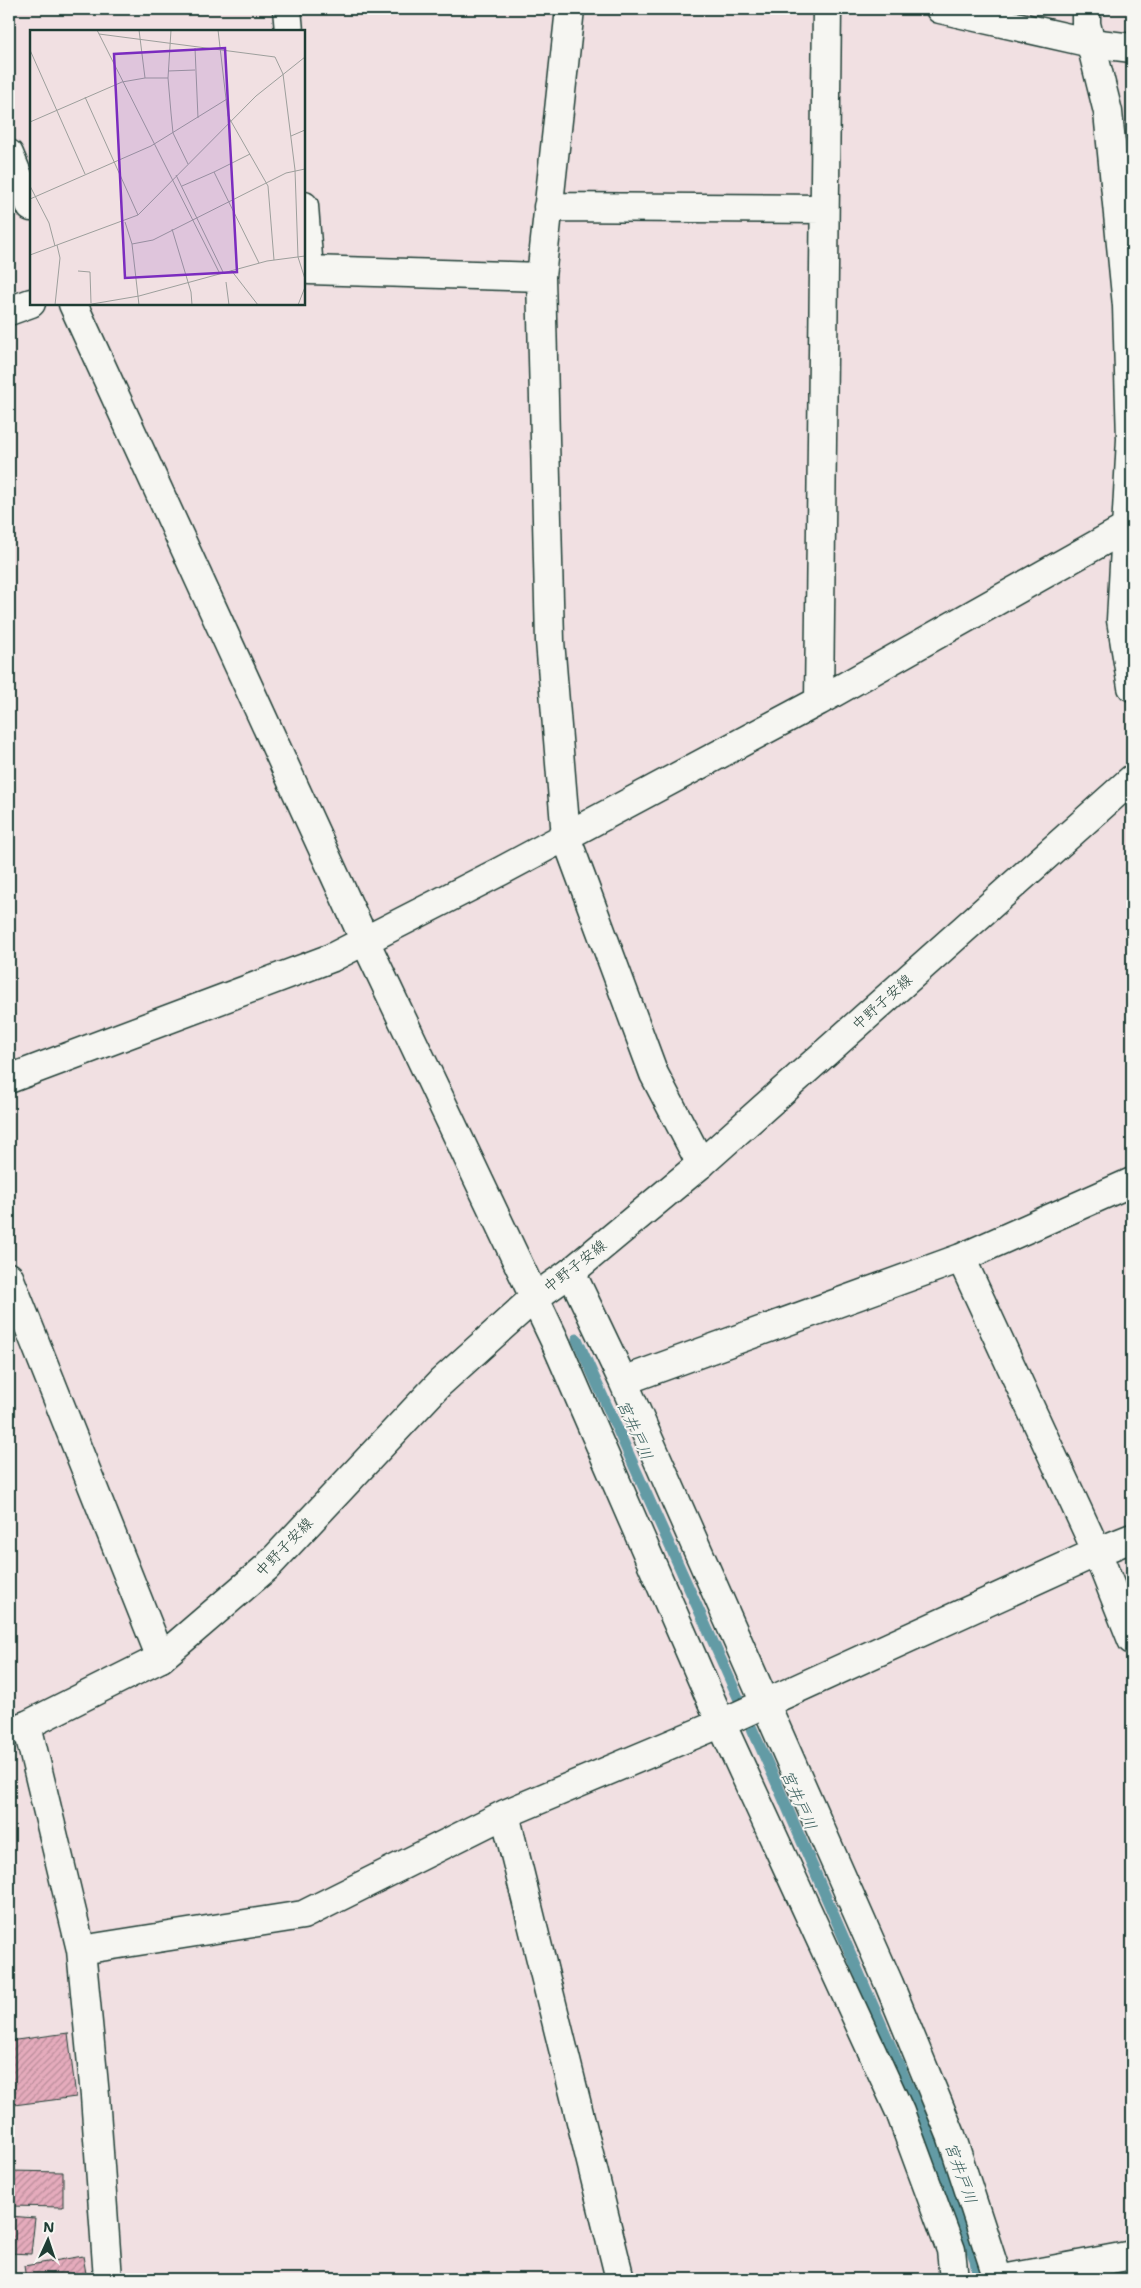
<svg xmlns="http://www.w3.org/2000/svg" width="1141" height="2288" viewBox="0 0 1141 2288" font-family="'Shantell Sans','Klee One',sans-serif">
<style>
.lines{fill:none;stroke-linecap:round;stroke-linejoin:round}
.stream{stroke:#639ba5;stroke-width:11}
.building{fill:url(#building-hatch);stroke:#1f3d34}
.minor-casing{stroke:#1f3d34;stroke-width:31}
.tertiary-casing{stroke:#1f3d34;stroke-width:31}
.secondary-casing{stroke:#1f3d34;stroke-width:31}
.minor{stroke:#f6f6f2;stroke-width:28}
.tertiary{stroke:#f6f6f2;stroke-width:28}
.secondary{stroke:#f6f6f2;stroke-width:28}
.labels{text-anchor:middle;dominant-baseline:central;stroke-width:4;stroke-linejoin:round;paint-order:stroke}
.street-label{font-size:15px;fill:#1f3d34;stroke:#f6f6f2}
.water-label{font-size:16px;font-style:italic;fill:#365c5a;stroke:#f6f6f2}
.inset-road{fill:none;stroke:#9d9f9c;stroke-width:1}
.view{fill:#7b2cbf;fill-opacity:0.15;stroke:#7b2cbf;stroke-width:2.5}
.inset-edge{fill:none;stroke:#1f3d34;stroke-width:2.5}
</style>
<defs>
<pattern id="building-hatch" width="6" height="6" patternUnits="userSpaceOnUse" patternTransform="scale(1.25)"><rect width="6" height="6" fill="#e5abbc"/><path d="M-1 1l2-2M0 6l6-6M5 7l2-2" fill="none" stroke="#b98c9a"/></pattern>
</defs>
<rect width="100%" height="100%" fill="#f1e0e2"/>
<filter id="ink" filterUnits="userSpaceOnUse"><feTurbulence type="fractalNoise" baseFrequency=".02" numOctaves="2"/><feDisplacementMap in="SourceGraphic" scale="10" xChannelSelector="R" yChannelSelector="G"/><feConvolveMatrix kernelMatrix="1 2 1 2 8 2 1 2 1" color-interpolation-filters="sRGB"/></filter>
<g filter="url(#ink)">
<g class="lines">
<!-- stream -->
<path class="stream" d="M577 1339 776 1782 929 2134 975 2260 978 2279"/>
</g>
<!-- building -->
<path class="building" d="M68 2033 76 2097 14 2105 9 2059V2041Z
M9 2171 63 2172V2207L9 2206Z
M9 2216 35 2218 31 2254 9 2253Z
M83 2256 87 2279H26L24 2266Z"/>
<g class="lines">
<defs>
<path id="minor" d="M287 9 289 31
M570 9 541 277 550 641 566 837 654 1074 701 1164
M940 9 1091 43 1132 48
M9 154 31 207
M304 206 309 270 541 277
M548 207 823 209
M73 304 365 941 554 1339 721 1723 900 2112 951 2250 954 2279
M9 311 31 303
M819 701 827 9
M9 1079 331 958 501 871 819 701 1126 528
M1132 1182 961 1258 1097 1552 1132 1640
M571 1272 623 1381 889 1984 951 2135 998 2279
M9 1277 161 1658
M623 1381 961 1258
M27 1725 81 1950 303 1915 505 1814 724 1722 1097 1552 1132 1538
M505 1814 620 2279
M81 1950 95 2096 108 2279
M1003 2279 1132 2255"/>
<path id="tertiary" d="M1086 9V24L1108 112 1127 306 1131 439 1121 620 1132 687"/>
<path id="secondary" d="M9 1731 27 1725 161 1658 267 1567 440 1383 534 1298 571 1272 701 1164 1132 779"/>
</defs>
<!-- minor casing -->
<use href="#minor" class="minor-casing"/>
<!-- tertiary casing -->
<use href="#tertiary" class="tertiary-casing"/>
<!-- secondary casing -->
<use href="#secondary" class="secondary-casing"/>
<!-- minor -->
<use href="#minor" class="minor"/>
<!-- tertiary -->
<use href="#tertiary" class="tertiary"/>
<!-- secondary -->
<use href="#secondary" class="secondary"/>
</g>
</g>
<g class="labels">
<!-- street labels -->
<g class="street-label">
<text transform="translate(882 1002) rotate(-42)">中野子安線</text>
<text transform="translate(575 1266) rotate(-38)">中野子安線</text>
<text transform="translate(284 1547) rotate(-46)">中野子安線</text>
</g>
<!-- water labels -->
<g class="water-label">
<text transform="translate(635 1430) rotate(66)">宮井戸川</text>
<text transform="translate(799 1800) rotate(66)">宮井戸川</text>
<text transform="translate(961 2173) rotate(70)">宮井戸川</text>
</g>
</g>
<!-- overview -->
<g transform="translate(30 30)">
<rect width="275" height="275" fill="#f1e0e2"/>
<path class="inset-road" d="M67 0 189 242M109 0 115 48H138M141 0 138 48 141 83 143 103 158 134M188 0 198 86 238 156 244 230M69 4 245 27 253 44 265 140 268 227 275 249M165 18 168 88M0 20 55 144M138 41 165 40M55 67 108 185M0 92 92 52 115 48M261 106 275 100M220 124 184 142 229 233M146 145 193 242M0 156 19 193 25 216M152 156 184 142M0 169 121 116 197 69M95 192 102 214 123 210 256 143 275 139M142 199 161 262 162 275M102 214 109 275M0 225 108 185 226 66 275 27M201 240 228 275M48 241 60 242 61 273M196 252 199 275M25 275 30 228 27 215M56 275 109 266 237 231 275 226M268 275 275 257"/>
<path class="view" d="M195 18 207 242 95 248 84 24Z"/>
<rect width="275" height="275" class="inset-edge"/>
</g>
<!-- margin -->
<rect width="1141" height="2288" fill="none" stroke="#f6f6f2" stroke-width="30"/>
<rect x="15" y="15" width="1111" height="2258" fill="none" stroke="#1f3d34" stroke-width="2" filter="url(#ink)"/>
<!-- north arrow -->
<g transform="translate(48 2240) rotate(3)" stroke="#f6f6f2" stroke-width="4" paint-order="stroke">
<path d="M0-4L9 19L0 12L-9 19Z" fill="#1f3d34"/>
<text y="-8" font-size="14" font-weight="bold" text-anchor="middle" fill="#1f3d34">N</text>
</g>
</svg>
